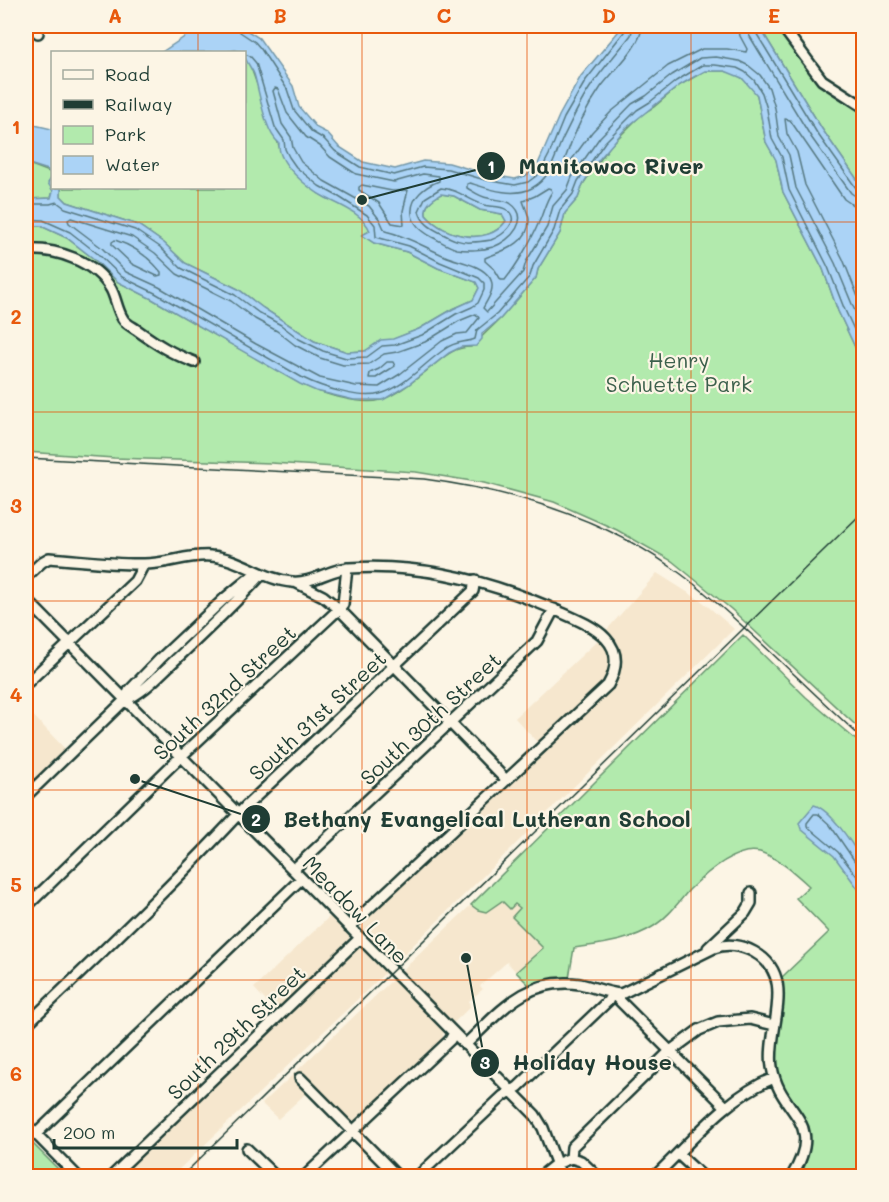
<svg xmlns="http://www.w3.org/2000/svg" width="889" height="1202" viewBox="0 0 889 1202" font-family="Mali,sans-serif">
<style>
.built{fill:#f6e7ce}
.green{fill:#b2eaad;stroke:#689470;stroke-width:1.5}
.water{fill:#abd3f6;stroke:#7397a8;stroke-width:1.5;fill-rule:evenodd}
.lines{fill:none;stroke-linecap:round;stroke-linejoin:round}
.shore{stroke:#577982;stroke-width:1.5}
.minor-casing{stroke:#1f3d34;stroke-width:14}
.minor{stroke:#fcf5e5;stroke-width:9}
.rail{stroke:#1f3d34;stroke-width:1.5}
.grid{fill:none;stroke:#e8590c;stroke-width:1.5;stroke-opacity:0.55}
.labels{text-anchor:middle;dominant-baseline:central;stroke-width:4.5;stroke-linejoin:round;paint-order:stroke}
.park-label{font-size:21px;fill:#3c604c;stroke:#fcf5e5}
.street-label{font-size:21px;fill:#1f3d34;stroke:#fcf5e5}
.leader{fill:none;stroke:#1f3d34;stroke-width:2}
.callout-dot{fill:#1f3d34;stroke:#fcf5e5;stroke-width:2}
.mark-label{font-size:18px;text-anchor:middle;font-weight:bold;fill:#fff}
.callout-label{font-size:22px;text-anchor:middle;font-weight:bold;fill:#1f3d34;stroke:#fcf5e5;stroke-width:4.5;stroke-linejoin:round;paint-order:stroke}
.neatline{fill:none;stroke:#e8590c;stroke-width:2}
.grid-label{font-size:20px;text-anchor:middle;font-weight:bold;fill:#e8590c}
</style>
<rect width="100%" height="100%" fill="#fcf5e5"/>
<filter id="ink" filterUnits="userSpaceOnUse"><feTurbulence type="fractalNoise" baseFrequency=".0167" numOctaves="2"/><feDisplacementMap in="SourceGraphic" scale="12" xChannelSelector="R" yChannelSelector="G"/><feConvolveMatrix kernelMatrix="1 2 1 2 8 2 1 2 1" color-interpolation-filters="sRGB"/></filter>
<g filter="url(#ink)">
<!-- built -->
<path class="built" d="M657 573 703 602 734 629 394 964 362 932 360 926 362 923 545 751 515 718 597 641Z
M26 708 66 750 26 789Z
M502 901 515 903 520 909 512 917 543 948 516 972 507 962 480 986 483 989 469 1001 470 1007 443 1033V1038L353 1124 314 1086 278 1119 262 1104 471 905 478 910Z
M330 916 349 936 350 941 309 980 315 987 358 948 363 950 385 973 172 1176H121L283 1020 254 988Z"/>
<!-- green -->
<path class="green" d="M759 26H777L815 79 838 97 863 113V193L861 185 822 129Z
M245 58 250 65 284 160C293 173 305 184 318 193 335 204 363 210 370 231L362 235 374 243 407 252 438 268 476 282 479 288 473 300 453 309 419 329 365 351 347 352 314 341 263 308 238 289 185 263 164 243 138 225 67 202 61 196V188H244Z
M705 71H725L736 74 750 84 757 95 766 142 776 159 783 192 823 269 838 311 863 364V732L731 609 672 561 617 530 554 502 484 483 416 472 271 463 114 458 26 452V225L41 226 67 238 94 259 118 282 152 299 301 384C320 393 360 406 381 400 395 396 423 374 435 364 446 355 455 347 471 347L501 318 536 278 538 269 560 233 565 213 578 198 583 184 610 146 642 114 654 107 680 85Z
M26 163 52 173 51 180 53 191 51 198 29 199 26 197Z
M441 194 454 196 480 210 502 214 506 221C488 247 444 237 426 215 424 204 433 199 441 194Z
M743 635 806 697 863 746V1176H800C830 1120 778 1107 774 1057 772 1029 786 1007 780 979L829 932 796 898 809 886C795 873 778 858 760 852 736 846 704 875 689 890 678 903 668 917 654 926 631 941 601 944 574 948L569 978 529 985 516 972 543 948 512 917 520 908 515 904 510 909 502 901 486 912 478 910 471 905Z
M26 1137 65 1176H26Z"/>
<!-- water -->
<path class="water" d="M201 26H240L259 38 293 86 299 107 317 128 327 133 338 146 363 162 395 169 423 161 449 163 486 174 515 179 525 176 534 170 538 164 559 116 581 76 623 26H759L822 129 861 185 864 193 863 364 838 311 823 269 783 192 776 160 766 142 757 95 742 78 725 71H705L692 78 680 85 626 128 596 163 583 184 578 198 565 213 560 233 538 269 536 278 501 318 482 334V339L476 346 461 347 449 353 408 385 383 400H354L316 391 300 384 152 299 118 282 94 259 67 238 41 226 26 225V197L29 199 51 198 53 191 48 183 52 177V188H61V196L67 202 138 225 164 243 185 263 238 289 263 308 314 341 347 352 365 351 381 340 393 339 419 329 453 309 473 300 479 288 476 282 438 268 407 252 374 243 362 235 370 231C363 214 342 206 326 198 309 189 277 164 279 143 264 131 260 93 254 74 251 67 244 60 244 52L235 50 225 52H162ZM441 194 454 196 480 210 502 214 506 221C488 247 444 237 426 215 424 204 433 199 441 194Z
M26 123 52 129V175L48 170 26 163Z
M814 805C831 810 852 843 861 859L863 865V891L859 890 834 856 801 829 799 823Z"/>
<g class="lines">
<!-- shore -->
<path class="shore" d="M238 26 240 32 255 42 261 49 287 89 294 110 312 132 324 139 335 151 360 167 394 175 423 167 448 169 485 180 515 185 528 182 539 174 549 155 564 118 586 80 624 32 626 26
M633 26 631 35C618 52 603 68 591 86 580 102 572 120 563 138 554 157 552 177 532 188 513 198 489 189 470 183L467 184V188C474 192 480 197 488 198 495 200 503 199 510 203 532 218 511 241 493 247 483 250 468 251 457 249 449 247 440 241 432 237 423 232 413 225 412 214 410 197 426 186 439 181V176L423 174 394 182 356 174 330 157 320 146 306 137 287 113 278 89 275 88 273 91 282 124 291 137 293 148 301 162 324 181 369 206 380 220 385 231C407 236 424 247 445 256 458 262 481 264 490 278 496 288 488 299 483 308L487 312 523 272 526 262 547 227 553 206 567 190 572 177 600 137 632 104 646 96 672 75 700 58 716 57 739 61 749 66 760 75 769 88 775 108 779 137 789 155 796 188 835 263 864 333
M642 26C642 45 613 71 601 87 586 109 573 135 565 159L567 163 570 162 592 132 611 112 668 66 702 49H727L746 52 747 49 740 36 738 26
M747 26 749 35 811 137 851 193 857 197 864 198
M754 26 755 31 817 133 856 188 864 191
M362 185 392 191 408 190 403 211 404 225 392 223 379 203 359 190V187Z
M441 188C458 189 468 200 484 205 491 207 500 205 507 210 522 221 502 236 491 240 485 241 478 242 472 242 460 243 452 239 441 233 431 228 422 223 419 211L425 198Z
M548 188 551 189 552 192C545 202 544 211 539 222 531 241 517 265 505 280H501L495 270 485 261V258C502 251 530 244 529 219 528 213 525 207 523 201L535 196Z
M26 204H50L57 202 65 208 135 230 160 247 181 268 235 295 259 313 281 325 299 339 323 351 346 358 367 357 382 346 395 345 422 335 456 314 472 307 478 303 484 290V283L479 278 440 262 409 246 376 237 375 225 367 215 339 197 319 186 296 167 289 157 285 149 284 140 275 127 256 63 250 56 244 54
M864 207 854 206 844 199 790 120 785 119 787 134 797 152 805 185 843 259 864 312
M71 218 132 237 155 253 177 274 231 301 255 319 277 331 295 345 320 358 343 365 369 364 384 354 397 352 425 342 459 321 476 314 479 318 467 333 457 334 442 341 400 374 379 387 356 386 320 378 256 344 159 287 126 272 102 248 69 223 68 220Z
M26 219 43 220 70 232 98 254 122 277 155 293 303 378C321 387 360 400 380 394 405 387 424 363 445 349 455 341 465 343 475 339L477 330 497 314 530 276 533 266 554 230 560 210 573 194 578 181 605 142 637 110 650 102 676 81 703 65H715L737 68 745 72 754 80 762 93 767 109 772 139 782 157 789 190 828 267 844 308 864 351
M115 240C133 246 149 257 161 272V275L157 276 132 264 112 245V242Z
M387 362H393L395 366 376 378H369L370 373 379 369Z
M864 865 856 863 830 825 818 814H814L807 823V826L838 852 864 885"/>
<defs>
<path id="minor" d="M31 26 38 33
M782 26 822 80 864 107
M26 250C56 248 95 261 111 289 116 298 117 310 123 319 126 324 133 327 137 330 158 345 171 353 194 362
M26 577 42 562 49 558C80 560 113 565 144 564 167 564 189 554 211 556 241 558 263 580 292 582 312 584 329 569 349 568 421 563 494 582 560 612 592 626 632 642 608 685L349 927
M297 583 323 596 339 609 506 780
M26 599 535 1115 543 1128 561 1176
M26 684 135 581 144 564
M125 700C143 693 158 676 172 663 203 634 234 605 262 574
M26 796 125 700 129 691 160 659 224 599 257 572
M293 870 537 641 554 609
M26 907 173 764 339 609 343 604 347 568
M708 948 745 913 751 903V893
M26 1025C100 954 175 883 245 807L473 591 475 580
M465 1045C500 1012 527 976 580 984 594 987 607 993 621 994L714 948C727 943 742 945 754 952 799 977 766 1029 772 1067 780 1116 827 1118 792 1176
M300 1078 397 1176
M26 1124 77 1176
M36 1134 301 879
M247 1149 275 1176
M678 1154 702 1176
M571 1158 581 1161 597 1176
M112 1176 360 938
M305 1176 450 1040 454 1033
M418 1176 503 1096 518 1087 608 1001 612 993 726 1107
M541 1176 556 1164 571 1158 572 1147 669 1052 699 1030 718 1022 750 1019 774 1025
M655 1176C692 1141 726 1097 774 1078"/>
</defs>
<!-- minor casing -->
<use href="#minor" class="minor-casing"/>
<!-- minor -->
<use href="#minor" class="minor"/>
<!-- rail -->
<path class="rail" d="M26 458 424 479C513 491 601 517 674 569 706 591 733 618 761 643 795 675 829 708 864 740
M182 1176 864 511"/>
</g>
</g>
<!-- grid -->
<path class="grid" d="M198 26V52M362 26V1176M527 26V1176M691 26V1176M198 188V1176M26 222H864M26 412H864M26 601H864M26 790H864M26 980H864"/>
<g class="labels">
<!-- park labels -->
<g class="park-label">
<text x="679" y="359">Henry<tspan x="679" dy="24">Schuette Park</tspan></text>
</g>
<!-- street labels -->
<g class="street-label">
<text transform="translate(224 692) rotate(-43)">South 32nd Street</text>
<text transform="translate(317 715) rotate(-43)">South 31st Street</text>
<text transform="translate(430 718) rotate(-43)">South 30th Street</text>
<text transform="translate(356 909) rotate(46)">Meadow Lane</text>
<text transform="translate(236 1032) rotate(-44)">South 29th Street</text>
</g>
</g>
<!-- callouts -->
<path class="leader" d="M362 200L491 166M135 779L256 819M466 958L485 1063"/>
<g class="callout-dot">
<circle cx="362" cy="200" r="6"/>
<circle cx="135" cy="779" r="6"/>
<circle cx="466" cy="958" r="6"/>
<circle cx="491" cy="166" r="15"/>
<circle cx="256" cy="819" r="15"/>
<circle cx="485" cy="1063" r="15"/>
</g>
<g class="mark-label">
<text x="491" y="173">1</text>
<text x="256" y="826">2</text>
<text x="485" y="1069">3</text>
</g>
<g class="callout-label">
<text x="611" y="174">Manitowoc River</text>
<text x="487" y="827">Bethany Evangelical Lutheran School</text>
<text x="592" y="1070">Holiday House</text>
</g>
<!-- margin -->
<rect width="889" height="1202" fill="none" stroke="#fcf5e5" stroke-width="66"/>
<!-- legend -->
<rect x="51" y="51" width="195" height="138" fill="#fcf5e5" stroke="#a4ab9e" stroke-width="1.5"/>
<rect x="63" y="70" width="30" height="9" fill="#fcf5e5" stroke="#a4ab9e" stroke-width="1.5"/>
<text x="105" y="81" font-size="18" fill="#1f3d34">Road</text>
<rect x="63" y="100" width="30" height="9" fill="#1f3d34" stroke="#a4ab9e" stroke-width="1.5"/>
<text x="105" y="111" font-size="18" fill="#1f3d34">Railway</text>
<rect x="63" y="126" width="30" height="18" fill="#b2eaad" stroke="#a4ab9e" stroke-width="1.5"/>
<text x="105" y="141" font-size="18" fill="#1f3d34">Park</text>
<rect x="63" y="156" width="30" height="18" fill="#abd3f6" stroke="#a4ab9e" stroke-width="1.5"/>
<text x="105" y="171" font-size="18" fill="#1f3d34">Water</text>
<!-- scale -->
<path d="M54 1139v9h183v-9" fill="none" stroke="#1f3d34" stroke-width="3"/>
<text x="63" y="1139" font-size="18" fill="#1f3d34" stroke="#fcf5e5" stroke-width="4.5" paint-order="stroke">200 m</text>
<rect x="33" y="33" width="823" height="1136" class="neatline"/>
<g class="grid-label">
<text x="115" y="23">A</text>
<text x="280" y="23">B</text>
<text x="444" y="23">C</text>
<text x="609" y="23">D</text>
<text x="774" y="23">E</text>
<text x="16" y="134">1</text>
<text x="16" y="324">2</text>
<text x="16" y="513">3</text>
<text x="16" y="702">4</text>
<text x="16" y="892">5</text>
<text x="16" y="1081">6</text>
</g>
</svg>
